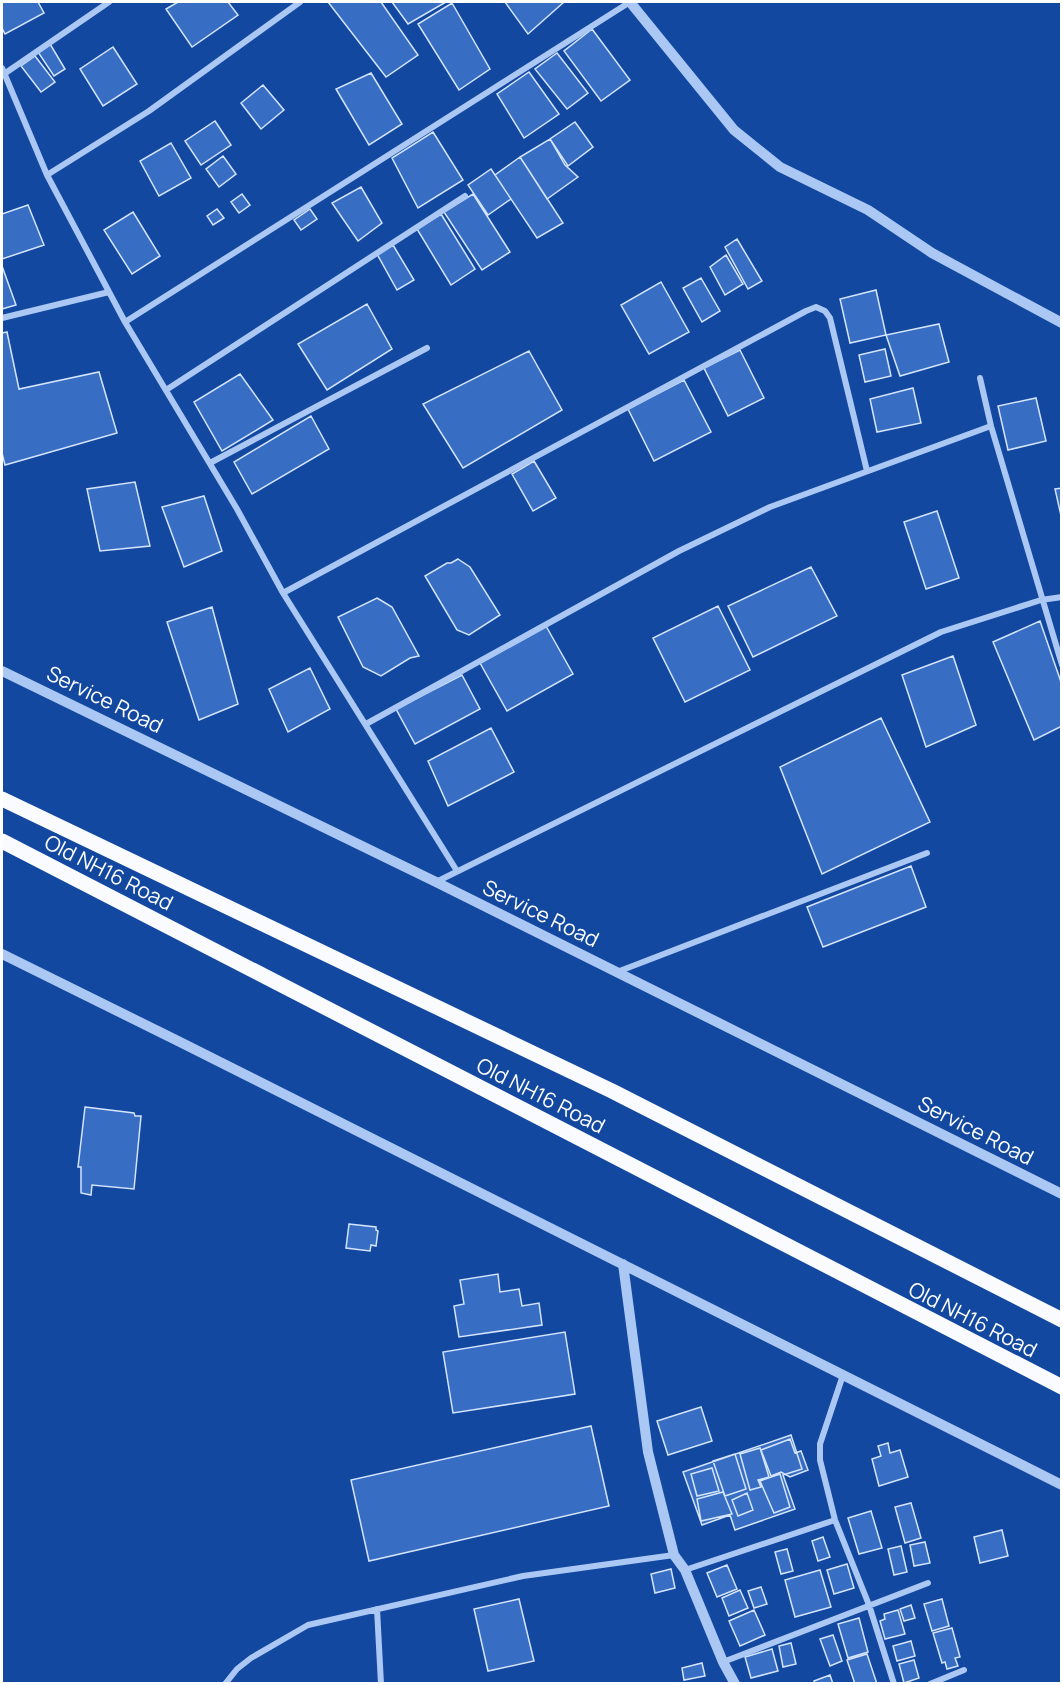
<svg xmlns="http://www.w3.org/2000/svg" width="1063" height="1685" viewBox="0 0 1063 1685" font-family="Manrope,sans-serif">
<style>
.building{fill:#376ec4;stroke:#d4e4fe;stroke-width:1.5}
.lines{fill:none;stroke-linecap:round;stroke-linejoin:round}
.minor{stroke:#abc8f4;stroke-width:6}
.tertiary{stroke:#abc8f4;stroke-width:10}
.primary{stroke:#f9fbff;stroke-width:15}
.labels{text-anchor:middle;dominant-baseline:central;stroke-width:6;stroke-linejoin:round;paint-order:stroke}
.street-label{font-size:21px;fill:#fff;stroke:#1348a0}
</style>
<rect width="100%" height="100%" fill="#1348a0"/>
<!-- building -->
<path class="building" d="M2 2H38L44 13 5 34 2 28Z
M178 2H228L238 15 192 47 166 9Z
M328 2H381L418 55 386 77Z
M392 2H446L408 24Z
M505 2H564L528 34Z
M452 3 490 69 459 90 418 24Z
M592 29 630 80 601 101 564 51Z
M50 44 65 69 54 76 38 52Z
M113 47 137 84 103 106 80 69Z
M557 53 588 93 567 109 535 69Z
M35 56 55 82 41 92 21 66Z
M529 72 559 114 524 138 497 94Z
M371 73 402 124 369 145 336 89Z
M263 85 284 110 261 129 241 103Z
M215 121 231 145 201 165 185 141Z
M575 122 593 147 568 166 550 139Z
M433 132 463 180 418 208 392 158Z
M550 139 565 165 578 177 547 199 520 157Z
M171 143 191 178 159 196 140 161Z
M223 156 236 174 219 187 206 169Z
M520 157 563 223 537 238 495 175Z
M491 169 511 199 488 215 468 185Z
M361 187 382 223 358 241 332 203Z
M242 194 250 205 239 213 231 202Z
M473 194 510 252 482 270 444 212Z
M28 205 44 245 2 259V214Z
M217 209 224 218 213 225 207 216Z
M310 209 317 219 301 230 294 220Z
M133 212 160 256 132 274 104 230Z
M441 214 475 269 451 285 417 229Z
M737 239 762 281 748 289 725 247Z
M393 245 414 280 397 290 377 254Z
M726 255 743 284 725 295 710 267Z
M2 266 16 305 2 309Z
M701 278 720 311 702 322 683 288Z
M661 282 689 332 649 354 621 305Z
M876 290 886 335 850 343 840 299Z
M367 304 392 349 327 390 298 344Z
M939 324 949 362 900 376 886 335Z
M7 332 19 389 99 372 117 433 5 465 2 453V333Z
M885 349 891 376 865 382 859 355Z
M740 350 764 398 728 416 704 368Z
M529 351 562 410 463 468 423 404Z
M240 374 273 420 222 451 194 402Z
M684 380 711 432 654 461 628 409Z
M913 388 921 423 877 432 870 399Z
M1036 398 1046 441 1008 450 998 406Z
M311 416 329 449 252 494 234 462Z
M534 461 556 498 533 511 512 474Z
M135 482 150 546 100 551 87 489Z
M1062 488V520L1055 489Z
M204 496 222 551 184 567 162 507Z
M937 511 959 578 926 589 904 522Z
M458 559 470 567 500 615 469 635 457 630 425 576 447 563H451Z
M811 567 837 616 753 657 728 606Z
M377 598 392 607 419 656 410 658 381 676 363 667 338 617Z
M718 606 750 670 685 702 653 638Z
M212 607 238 704 199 720 167 622Z
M1040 621 1062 685V726L1034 740 993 642Z
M546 626 573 674 507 711 480 663Z
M953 656 976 725 926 747 902 675Z
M310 668 330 709 288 732 269 689Z
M462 675 480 709 415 744 396 709Z
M881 718 930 822 822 874 780 767Z
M491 728 514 772 448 806 428 761Z
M911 866 926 907 823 947 807 907Z
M85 1107 134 1113 135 1116H141L134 1189 92 1185 91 1195 81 1193V1167H78Z
M349 1224 376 1227V1230L378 1231 376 1246 371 1245 370 1251 346 1248Z
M498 1274 500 1292 519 1289 522 1306 539 1303 542 1325 459 1337 454 1306 464 1304 460 1280Z
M565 1332 575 1394 453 1413 443 1352Z
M701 1407 712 1441 668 1455 657 1421Z
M591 1426 609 1506 369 1561 351 1480Z
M791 1435 802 1469 783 1475 795 1509 735 1530 730 1515 702 1525 683 1472Z
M790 1439 795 1453 801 1451 808 1470 790 1477 781 1472 771 1476 761 1450Z
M888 1443 890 1453 900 1450 908 1477 879 1486 872 1459 881 1456 878 1446Z
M760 1448 769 1477 758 1480 761 1487 750 1490 740 1454Z
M735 1454 746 1489 725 1496 713 1461Z
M712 1468 719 1491 697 1496 691 1474Z
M780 1474 790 1507 774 1513 760 1481Z
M723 1492 732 1514 701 1521 697 1499Z
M747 1493 753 1510 738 1516 732 1500Z
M911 1503 921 1538 905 1543 895 1507Z
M871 1511 882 1548 859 1554 848 1518Z
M1002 1530 1008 1556 980 1563 974 1537Z
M823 1537 830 1557 818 1561 812 1541Z
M925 1542 930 1563 914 1566 910 1545Z
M901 1546 907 1572 894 1575 888 1549Z
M787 1549 793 1571 781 1574 775 1552Z
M847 1564 854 1588 834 1594 827 1570Z
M727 1565 737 1589 717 1597 707 1573Z
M671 1569 675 1588 655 1593 651 1574Z
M820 1570 831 1607 795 1617 785 1580Z
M761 1587 767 1604 754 1608 748 1591Z
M740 1590 748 1608 729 1616 722 1598Z
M519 1599 534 1661 488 1671 474 1609Z
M942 1599 949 1626 932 1631 924 1604Z
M911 1605 915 1618 904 1621 900 1609Z
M754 1610 765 1635 740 1646 729 1621Z
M898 1610 905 1634 885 1639 880 1621 885 1619 884 1614Z
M859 1618 868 1652 848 1658 838 1624Z
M952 1628 960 1657 955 1658 958 1666 947 1669 945 1662 942 1663 933 1633Z
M833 1635 842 1661 830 1666 820 1639Z
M911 1641 915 1656 897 1661 893 1646Z
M791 1643 796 1664 783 1667 779 1646Z
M772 1649 778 1671 751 1678 745 1657Z
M867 1654 877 1684H855L847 1660Z
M914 1660 919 1678 904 1683 899 1664Z
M702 1663 705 1676 684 1680 682 1668Z
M830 1675 833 1684H815L814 1681Z"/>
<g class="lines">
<!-- minor -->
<path class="minor" d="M2 68 47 175 125 322 237 509 283 593 457 871
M4 74 109 2
M47 175 149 111 300 2
M2 318 109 292
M125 322 630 2
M980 378 991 426 1062 665
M166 390 465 196
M210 463 427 348
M283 593 806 311 816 307 825 311 830 318 867 471
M366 724 679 551 770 507 991 426
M436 882 941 632 1041 600 1062 597
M617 972 927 853
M843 1375 820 1444V1460L835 1520 869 1605 894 1684
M685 1570 835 1520
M377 1609 381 1684
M723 1662 928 1583
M225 1684 237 1669 251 1658 308 1625 523 1576 674 1555
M930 1684 964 1670"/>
<!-- tertiary -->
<path class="tertiary" d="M630 2 734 130 780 167 868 210 932 253 1062 323
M2 671 436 882 1062 1194
M2 954 178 1041 1062 1485
M623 1264 648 1452 674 1555 685 1570 723 1662 735 1684"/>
<!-- primary -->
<path class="primary" d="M2 799 612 1091 1062 1320
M2 841 1062 1387"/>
</g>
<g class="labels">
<!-- street labels -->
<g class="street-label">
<text transform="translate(105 699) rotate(26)">Service Road</text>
<text transform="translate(109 872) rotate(27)">Old NH16 Road</text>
<text transform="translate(541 913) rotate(26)">Service Road</text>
<text transform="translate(541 1095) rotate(27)">Old NH16 Road</text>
<text transform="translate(976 1130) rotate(27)">Service Road</text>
<text transform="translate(973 1319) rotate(27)">Old NH16 Road</text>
</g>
</g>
<!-- border -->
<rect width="1063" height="1685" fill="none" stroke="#ffffff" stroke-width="6"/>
</svg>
